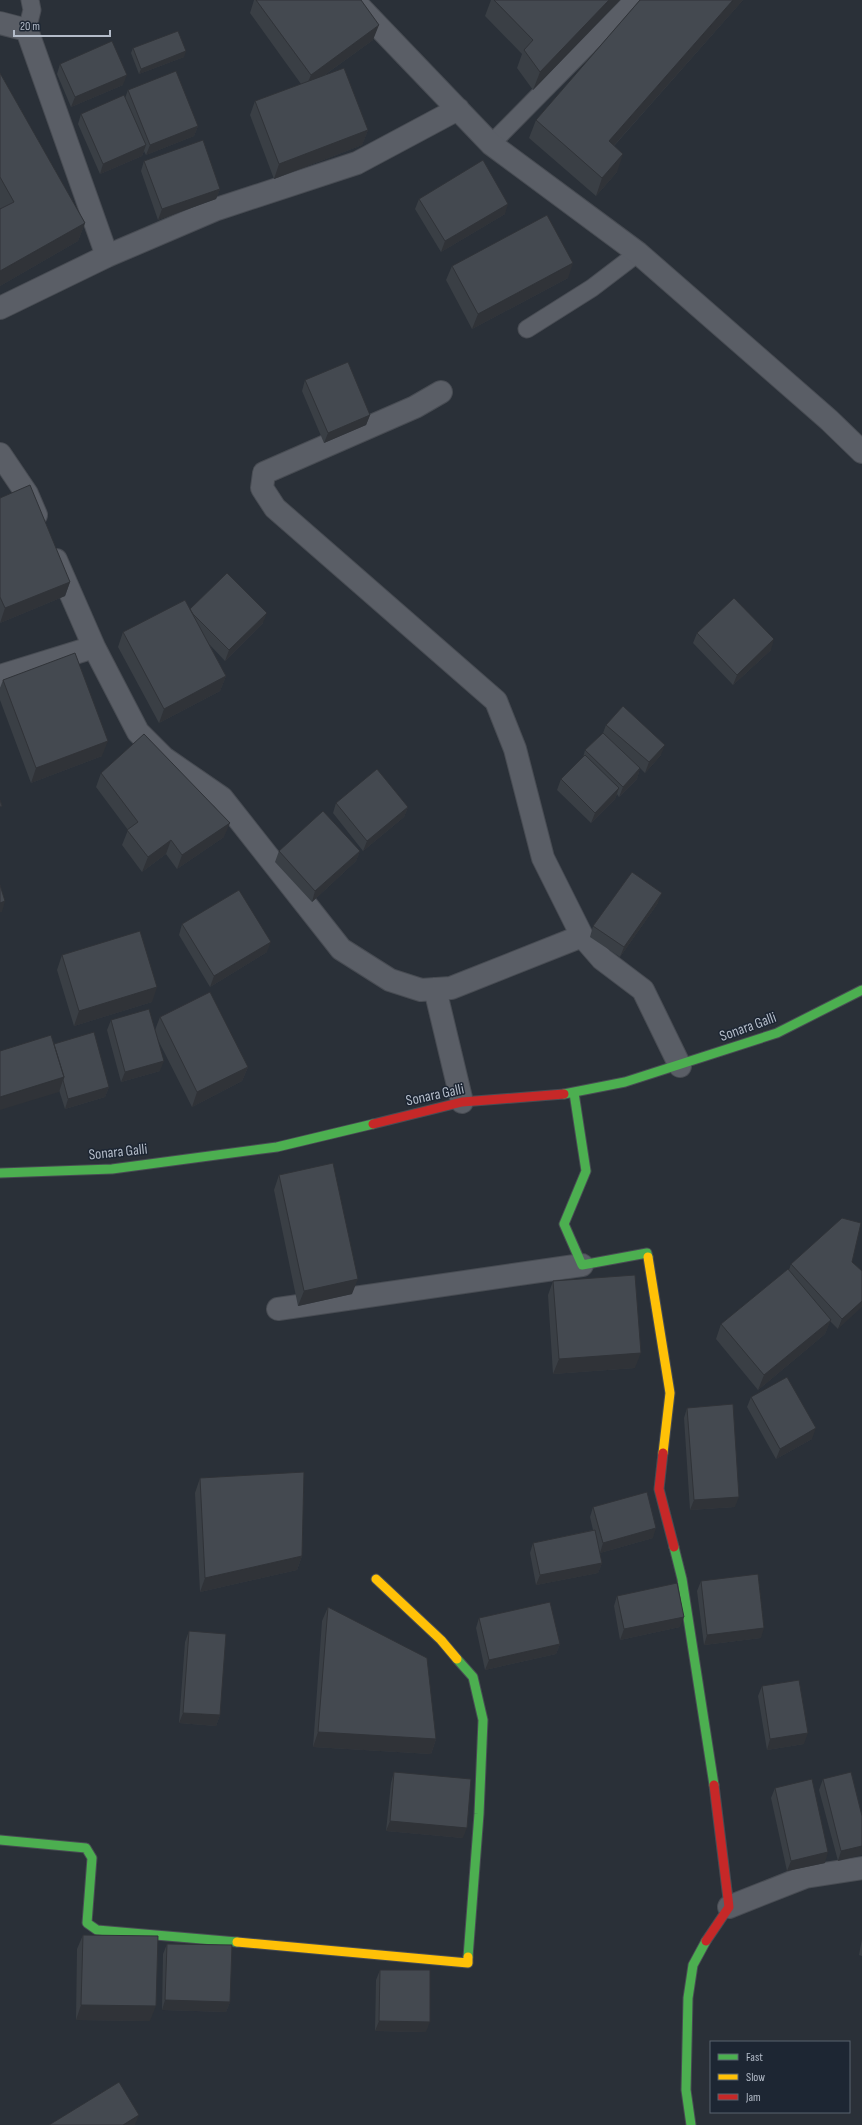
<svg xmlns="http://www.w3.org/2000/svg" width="862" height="2125" viewBox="0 0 862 2125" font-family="'Sofia Sans Condensed',sans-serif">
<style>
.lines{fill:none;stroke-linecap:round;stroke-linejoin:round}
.lane-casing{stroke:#484c53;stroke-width:19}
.street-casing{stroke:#484c53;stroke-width:24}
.fast-casing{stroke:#484c53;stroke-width:11}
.slow-casing{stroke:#484c53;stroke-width:11}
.jam-casing{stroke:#484c53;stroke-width:11}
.lane{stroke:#5a5e66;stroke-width:17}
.street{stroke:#5a5e66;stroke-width:22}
.fast{stroke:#4caf50;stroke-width:9}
.slow{stroke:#ffc107;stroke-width:9}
.jam{stroke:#c62828;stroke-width:9}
.wall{fill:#3a3f45}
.shaded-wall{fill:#303338}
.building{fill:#444950;stroke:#303338}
.labels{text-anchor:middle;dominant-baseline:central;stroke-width:3;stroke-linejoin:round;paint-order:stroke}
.street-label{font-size:15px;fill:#b4bcc9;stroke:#1d2633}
</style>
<rect width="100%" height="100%" fill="#2a3038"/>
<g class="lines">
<defs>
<path id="lane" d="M27 30 32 10 30 0
M491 144 633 0
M527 329 592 288 638 253"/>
<path id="street" d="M353 0 491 144 638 253 829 420 862 452
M0 23 27 30 107 256
M0 308 107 256 217 209 357 163 458 109
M441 392 415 407 264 473 262 488 275 508 496 701 515 749 543 858 582 936 602 959 643 990 680 1066
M0 454 27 494 36 515
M56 560 94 647 138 732 164 758 222 798 341 949 390 980 421 990 451 988 582 936
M0 676 94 647
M435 989 462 1102
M278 1309 582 1265
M729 1907 805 1877 862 1868"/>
<path id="fast" d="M574 1093 586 1171 564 1224 582 1265 647 1253 648 1257
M564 1094 625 1082 777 1033 862 990
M0 1173 112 1169 277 1147 373 1124
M674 1547 682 1579 714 1785
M457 1659 473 1677 483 1720 479 1814 468 1957
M0 1840 86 1848 92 1858 87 1923 97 1930 237 1942
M691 2125 686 2090 688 1998 693 1965 706 1941"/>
<path id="slow" d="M648 1257 670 1393 663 1453
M376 1579 441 1640 457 1659
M237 1942 468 1963V1957"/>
<path id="jam" d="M373 1124 462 1102 564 1094
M663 1453 659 1489 674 1547
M706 1941 729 1907 714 1785"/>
</defs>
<!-- lane casing -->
<use href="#lane" class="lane-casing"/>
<!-- street casing -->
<use href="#street" class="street-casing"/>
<!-- fast casing -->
<use href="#fast" class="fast-casing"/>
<!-- slow casing -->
<use href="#slow" class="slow-casing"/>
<!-- jam casing -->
<use href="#jam" class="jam-casing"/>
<!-- lane -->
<use href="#lane" class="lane"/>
<!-- street -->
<use href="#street" class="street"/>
<!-- fast -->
<use href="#fast" class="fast"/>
<!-- slow -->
<use href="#slow" class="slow"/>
<!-- jam -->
<use href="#jam" class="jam"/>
</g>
<!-- wall -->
<path class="wall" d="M254 0H361L373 40 326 74 368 130 362 145 274 179 250 115 255 101 301 84 250 13Z
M491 0H620L533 90 517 68 522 54 485 16Z
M640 0H743L614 146 617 172 596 196 529 138 536 120Z
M133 48 184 57 139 74 131 53Z
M60 64 123 85 71 107 57 74Z
M0 73 85 223 78 241 0 286V209H1L0 208Z
M128 90 198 126 194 136 146 155 144 151 142 156 100 174 78 124 81 114 125 98Z
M144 161 220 189 216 199 158 220 141 171Z
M419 199 505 214 441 252 415 209Z
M452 266 568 278 472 329 446 280Z
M305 380 370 415 366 425 324 443 302 391Z
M0 498 70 582 65 596 0 623Z
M190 609 263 623 225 661 209 644 226 676 220 691 159 723 118 647 123 632Z
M697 633 771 650 733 685 693 643Z
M3 680 102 756 31 783 0 700V688Z
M606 725 661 755 645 773 640 768 637 779 619 797 617 794 615 799 591 823 557 790 561 779 583 758 585 750 603 733Z
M101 773 224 837 177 869 166 854 142 872 122 845 128 830 96 787Z
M336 803 408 807 404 817 363 851 333 813Z
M279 851H360L356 861 312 902 275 862Z
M658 903 620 957 590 937 593 926Z
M182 924 267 952 210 987 179 935Z
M62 955 152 1002 74 1026 57 970Z
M160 1017 248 1067 242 1081 192 1107 157 1038 160 1071 121 1082 107 1030 111 1020 155 1030Z
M54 1044 109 1087 105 1097 65 1109 59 1090V1092Z
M279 1175 352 1294 298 1306 274 1190Z
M852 1262 862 1271 838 1329 830 1321 825 1334 758 1390 716 1339 721 1324 789 1270 791 1264Z
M553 1281 635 1368 553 1374 548 1295Z
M751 1397 812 1439 776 1459 747 1407Z
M687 1408 735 1507 690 1510 684 1418Z
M200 1478 302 1556 297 1570 200 1592 195 1493Z
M593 1507 653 1538 600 1553 602 1563 598 1573 536 1585 530 1553 533 1543 593 1530 590 1517Z
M701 1581 761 1638 704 1645 697 1591Z
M617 1596 680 1627 620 1640 614 1606Z
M328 1607 436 1739 431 1754 313 1747 322 1621Z
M479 1618 560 1644 556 1654 485 1670 476 1628Z
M189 1631 220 1715 216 1726 179 1723 185 1642Z
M762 1686 804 1744 767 1750 758 1696Z
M394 1772 463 1838 386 1831 391 1783Z
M823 1779 862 1816 838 1861 819 1790Z
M775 1788 825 1863 787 1871 771 1798Z
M83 1935 150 2021 76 2020 77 1949Z
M862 1939V1956L859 1955Z
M167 1944 230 2002 226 2012 162 2010 163 1954Z
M380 1970 426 2032 375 2031 376 1980Z"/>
<!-- shaded-wall -->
<path class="shaded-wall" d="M609 0H620L533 90 540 72Z
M733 0H743L602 159 609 141Z
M379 25 373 40 305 89 311 75Z
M186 51 184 57 139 74 141 69Z
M127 75 123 85 71 107 75 97Z
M198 126 194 136 146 155 150 145Z
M368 130 362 145 274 179 279 164Z
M146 145 142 156 100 174 103 164Z
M623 154 617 172 596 196 602 178Z
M220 189 216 199 158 220 162 209Z
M508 204 505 214 441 252 445 241Z
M85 223 78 241 0 286V271Z
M573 263 568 278 472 329 478 314Z
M370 415 366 425 324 443 328 433Z
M70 582 65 596 0 623 5 608Z
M267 613 263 623 225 661 229 650Z
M774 639 771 650 733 685 737 675Z
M226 676 220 691 159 723 164 709Z
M108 741 102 756 31 783 36 768Z
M665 745 661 755 645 773 649 762Z
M640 768 637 779 619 797 623 787Z
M619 788 615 799 591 823 595 813Z
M408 807 404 817 363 851 367 841Z
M230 823 224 837 177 869 182 855Z
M171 840 166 854 142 872 148 857Z
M360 851 356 861 312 902 315 891Z
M662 893 658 903 620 957 624 947Z
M5 901 2 912H0V903Z
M271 942 267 952 210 987 214 976Z
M157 987 152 1002 74 1026 79 1011Z
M164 1061 160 1071 121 1082 125 1072Z
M248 1067 242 1081 192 1107 197 1092Z
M64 1077 59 1092 0 1110V1097Z
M109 1087 105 1097 65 1109 68 1099Z
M358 1279 352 1294 298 1306 304 1291Z
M862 1301V1307L838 1329 842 1319Z
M831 1320 825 1334 758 1390 764 1375Z
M641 1353 635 1368 553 1374 559 1359Z
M816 1428 812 1439 776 1459 780 1449Z
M739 1497 735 1507 690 1510 694 1500Z
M656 1528 653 1538 600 1553 603 1543Z
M302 1556 297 1570 200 1592 205 1578Z
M602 1563 598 1573 536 1585 540 1575Z
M684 1617 680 1627 620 1640 624 1629Z
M764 1628 761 1638 704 1645 707 1635Z
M560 1644 556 1654 485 1670 489 1660Z
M183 1713 220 1715 216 1726 179 1723Z
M318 1732 436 1739 431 1754 313 1747Z
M808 1733 804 1744 767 1750 770 1739Z
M390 1821 467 1828 463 1838 386 1831Z
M862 1846V1855L838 1861 841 1851Z
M828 1852 825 1863 787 1871 791 1861Z
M165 2000 230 2002 226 2012 162 2010Z
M81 2005 156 2006 150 2021 76 2020Z
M379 2021 430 2022 426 2032 375 2031Z
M139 2115 135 2125H123Z"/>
<!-- building -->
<path class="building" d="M256 0H361L379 25 311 75Z
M494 0H609L540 72 524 50 533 40Z
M640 0H733L609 141 623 154 602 178 536 120Z
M178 31 186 51 141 69 133 48Z
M112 41 127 75 75 97 60 64Z
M344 68 368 130 279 164 255 101Z
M176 71 198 126 150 145 128 90Z
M0 73 85 223 0 271V209L14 202 0 177Z
M124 95 146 145 103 164 81 114Z
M203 140 220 189 162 209 144 161Z
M483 160 508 204 445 241 419 199Z
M547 215 573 263 478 314 452 266Z
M348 362 370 415 328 433 305 380Z
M30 485 70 582 5 608 0 597V498Z
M227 573 267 613 229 650 193 614 190 609Z
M734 598 774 639 737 675 697 633Z
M185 600 226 676 164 709 123 632Z
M75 653 108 741 36 768 3 680Z
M623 706 665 745 649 762 606 725Z
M603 733 640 768 623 787 585 750Z
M144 734 230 823 182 855 171 840 148 857 127 830 138 822 101 773Z
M585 755 619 788 595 813 561 779Z
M377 769 408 807 367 841 336 803Z
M0 800 2 806 0 807Z
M323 811 360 851 315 891 279 851Z
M632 872 662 893 624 947 593 926Z
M0 885 5 901 0 903Z
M239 890 271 942 214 976 182 924Z
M140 931 157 987 79 1011 62 955Z
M210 992 248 1067 197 1092 160 1017Z
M149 1009 164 1061 125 1072 111 1020Z
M94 1032 109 1087 68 1099 63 1080 64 1077 54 1044Z
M51 1035 64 1077 0 1097V1051Z
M333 1163 358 1279 304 1291 279 1175Z
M842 1218 861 1223 852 1262 862 1271V1301L842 1319 791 1264Z
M788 1269 831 1320 764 1375 721 1324Z
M635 1275 641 1353 559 1359 553 1281Z
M787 1377 816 1428 780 1449 751 1397Z
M733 1404 739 1497 694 1500 687 1408Z
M304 1472 302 1556 205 1578 200 1478Z
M647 1492 656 1528 603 1543 593 1507Z
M595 1530 602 1563 540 1575 533 1543Z
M758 1574 764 1628 707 1635 701 1581Z
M677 1583 684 1617 624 1629 617 1596Z
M550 1602 560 1644 489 1660 479 1618Z
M328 1607 427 1658 436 1739 318 1732Z
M189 1631 226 1634 220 1715 183 1713Z
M799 1680 808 1733 770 1739 762 1686Z
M394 1772 471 1779 467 1828 390 1821Z
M851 1772 862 1816V1846L841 1851 823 1779Z
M812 1779 828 1852 791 1861 775 1788Z
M83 1935 158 1936 156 2006 81 2005Z
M167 1944 232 1945 230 2002 165 2000Z
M380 1970H430V2022L379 2021Z
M119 2082 139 2115 123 2125H49Z"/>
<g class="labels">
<!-- street labels -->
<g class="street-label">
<text transform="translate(748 1027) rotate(-20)">Sonara Galli</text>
<text transform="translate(435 1095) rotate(-12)">Sonara Galli</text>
<text transform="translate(118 1152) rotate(-6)">Sonara Galli</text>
</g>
</g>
<!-- legend -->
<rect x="710" y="2041" width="140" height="72" fill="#1d2633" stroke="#59626f"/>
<rect x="718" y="2054" width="20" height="6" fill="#4caf50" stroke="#59626f"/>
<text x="746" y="2061" font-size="12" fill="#b4bcc9">Fast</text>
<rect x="718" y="2074" width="20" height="6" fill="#ffc107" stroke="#59626f"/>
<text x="746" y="2081" font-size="12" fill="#b4bcc9">Slow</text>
<rect x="718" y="2094" width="20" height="6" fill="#c62828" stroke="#59626f"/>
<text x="746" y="2101" font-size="12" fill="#b4bcc9">Jam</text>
<!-- scale -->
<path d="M14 30v6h96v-6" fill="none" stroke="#b4bcc9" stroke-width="2"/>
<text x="20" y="30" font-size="12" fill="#b4bcc9" stroke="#1d2633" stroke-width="3" paint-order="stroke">20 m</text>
</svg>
